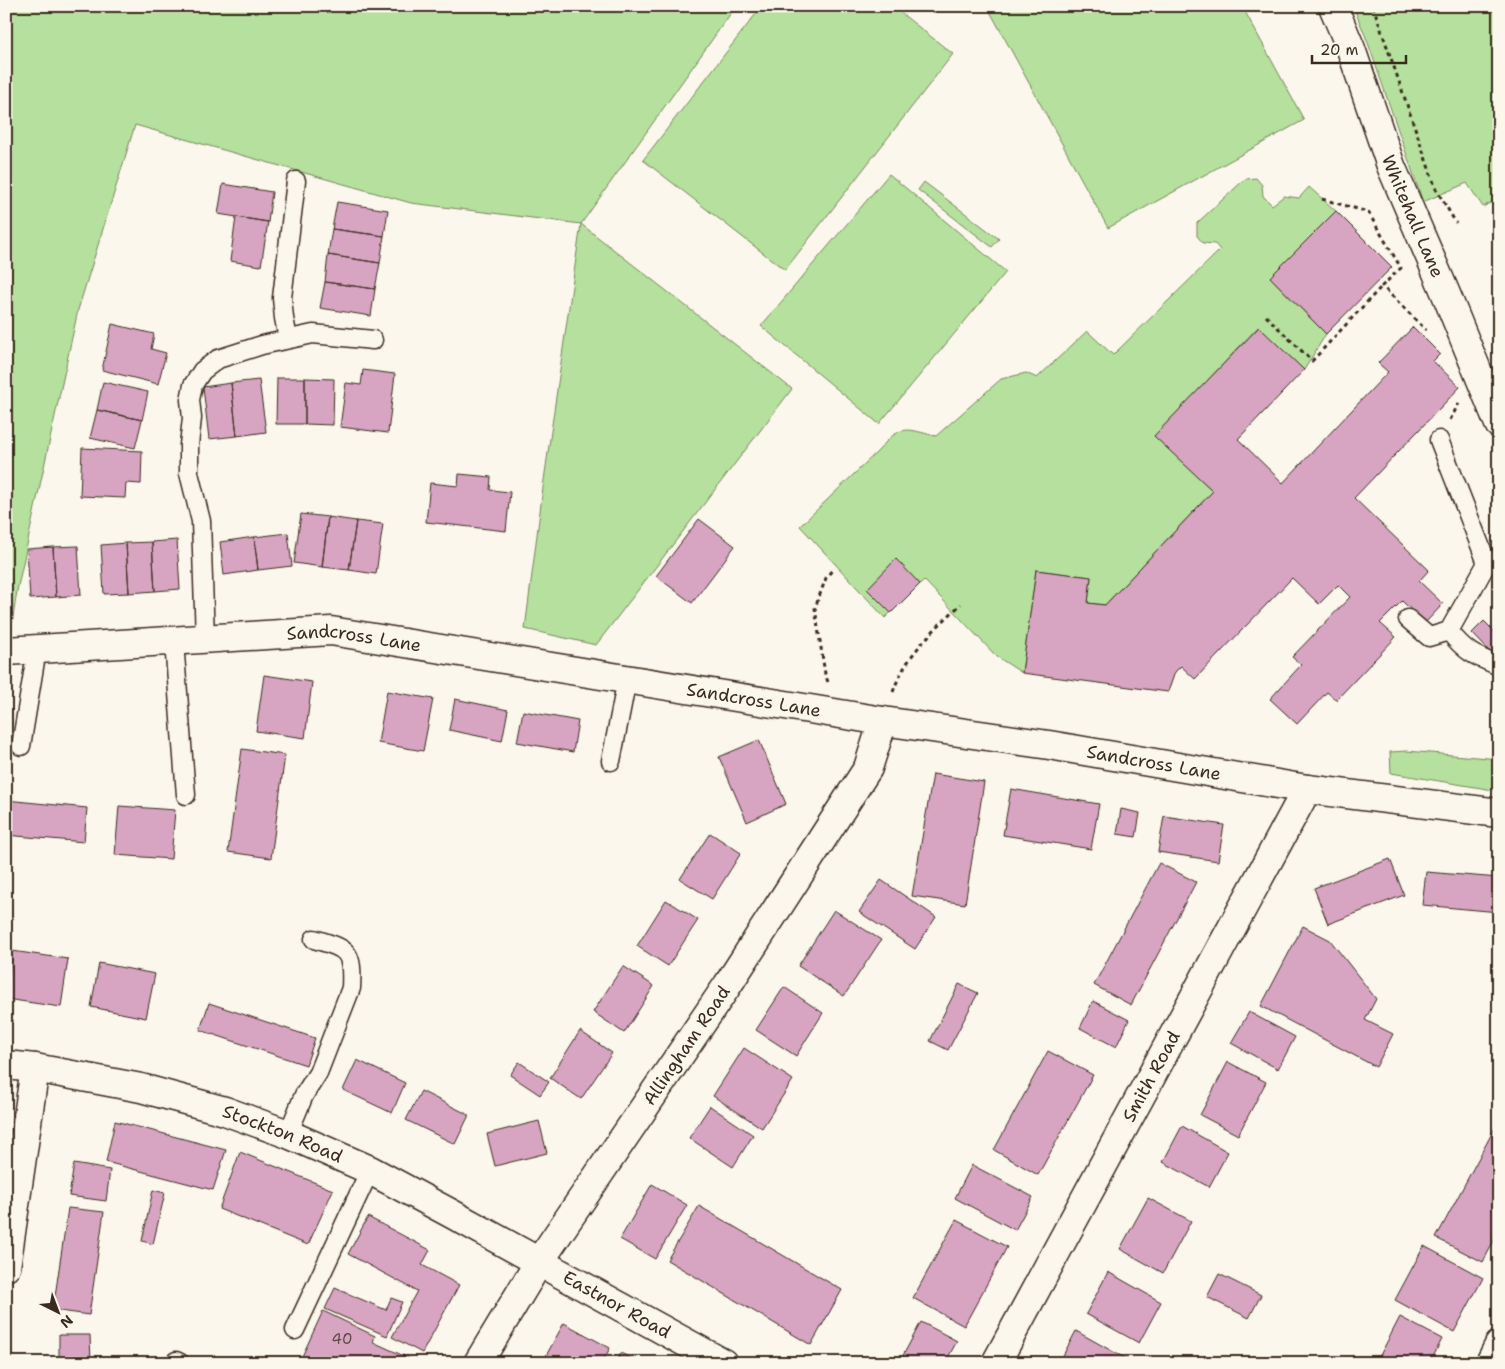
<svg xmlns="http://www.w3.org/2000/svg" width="1505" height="1369" viewBox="0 0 1505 1369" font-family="'Shantell Sans',sans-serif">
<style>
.green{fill:#b5e09d;stroke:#78855e}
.building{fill:#d7a5c2;stroke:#3b2a1e}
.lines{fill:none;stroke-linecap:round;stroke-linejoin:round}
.service-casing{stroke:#3b2a1e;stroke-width:21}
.minor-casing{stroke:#3b2a1e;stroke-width:31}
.tertiary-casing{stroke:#3b2a1e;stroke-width:31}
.path{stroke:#3b2a1e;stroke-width:3;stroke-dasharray:4 4;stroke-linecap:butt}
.service{stroke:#fbf7ec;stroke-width:18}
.minor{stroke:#fbf7ec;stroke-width:28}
.tertiary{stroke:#fbf7ec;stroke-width:28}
.labels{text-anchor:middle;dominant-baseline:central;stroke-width:4.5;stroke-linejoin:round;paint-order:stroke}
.number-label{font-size:15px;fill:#624947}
.street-label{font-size:18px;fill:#3b2a1e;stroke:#fbf7ec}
</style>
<rect width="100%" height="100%" fill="#fbf7ec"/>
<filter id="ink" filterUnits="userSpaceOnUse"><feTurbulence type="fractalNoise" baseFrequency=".02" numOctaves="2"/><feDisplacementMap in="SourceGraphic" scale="10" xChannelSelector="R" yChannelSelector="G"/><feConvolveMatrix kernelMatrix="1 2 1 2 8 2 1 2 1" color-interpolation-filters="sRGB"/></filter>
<g filter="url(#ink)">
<!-- green -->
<path class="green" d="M6 6H736L581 224 792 389 596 645 525 629 544 480 581 224 411 203 135 125 78 310 17 591 12 624 6 623Z
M762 6H892L953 54 785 270 643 160Z
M987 6H1242L1304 120 1108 228Z
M1353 6H1499V198L1483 207 1467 183 1423 202 1367 40Z
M889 174 1006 272 879 424 761 326Z
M1256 178 1262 185 1263 196 1272 205 1284 196 1299 198 1309 187 1336 211 1270 277 1326 334 1304 370 1258 327 1155 436 1213 491 1105 605 1088 603 1091 577 1036 570 1022 673 996 656 924 580 885 618 800 526 879 450C901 423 906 429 936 436L1001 379 1026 373 1037 378 1087 331 1113 355 1220 250 1215 244 1203 243 1197 236V223L1245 179Z
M924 182 999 239 992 247 918 190Z
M1407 751 1499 759V791L1391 773 1390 752Z"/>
<!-- building -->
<path class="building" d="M223 184 272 192 268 222 218 214Z
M337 202 388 210 384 236 332 229Z
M1336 211 1392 267 1326 334 1270 277Z
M236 217 268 222 261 266 230 261Z
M332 229 384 236 380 263 328 255Z
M328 255 380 263 375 289 325 282Z
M325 282 375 289 371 316 320 308Z
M112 324 154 334 151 349 166 353 158 384 102 370Z
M1259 327 1304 370 1238 439 1283 483 1388 372 1378 363 1413 327 1440 354 1433 361 1460 387 1354 498 1429 570 1419 581 1443 604 1425 623 1402 601 1380 623 1396 637 1336 700 1327 692 1297 724 1270 699 1301 665 1292 657 1350 597 1338 585 1319 604 1292 578 1195 679 1181 666 1175 672 1168 692 1022 673 1036 570 1091 577 1088 603 1105 605 1213 491 1154 436Z
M363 370 395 374 388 433 340 427 346 383 361 385Z
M277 378H305V424H276Z
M305 378 334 379 333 425 305 424Z
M259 380 266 432 237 436 231 383Z
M103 382 148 392 142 420 97 410Z
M231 383 237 436 209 439 203 387Z
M97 410 142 420 135 448 90 438Z
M82 448 142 451 141 484 126 483 125 498 80 496Z
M459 474 491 477 490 490 510 492 506 531 426 522 430 483 458 486Z
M301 514 328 517 322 567 294 563Z
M328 517 356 521 349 570 322 567Z
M699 519 735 546 692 603 656 576Z
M356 521 383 524 376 574 349 570Z
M288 533 292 566 258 570 254 537Z
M254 537 258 570 224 575 220 542Z
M177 540 180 589 155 591 152 542Z
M152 542 155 591 129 593 126 543Z
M126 543 129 593 104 594 101 545Z
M78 546 81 595 56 597 53 547Z
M53 547 56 597 30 599 27 549Z
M896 559 920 584 891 613 867 589Z
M1484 621 1499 636V647L1492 654 1472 633Z
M264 675 312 682 305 738 256 731Z
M387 691 433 699 423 751 378 743Z
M455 699 508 710 502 741 449 730Z
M523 711 578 721 573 752 517 742Z
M759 740 786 804 747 822 719 757Z
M242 749 285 755 271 858 228 852Z
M933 774 984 782 965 904 912 896Z
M1011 789 1099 804 1091 849 1003 835Z
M6 800 87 808 84 842 6 835Z
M119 806 175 810 171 859 115 855Z
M1121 809 1140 813 1136 837 1117 834Z
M1164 816 1224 825 1218 861 1158 852Z
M710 833 741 853 712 899 680 879Z
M1390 859 1404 895 1328 924 1314 888Z
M1159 863 1196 882 1131 1005 1094 985Z
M1426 872 1499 878V912L1422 905Z
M881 880 936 917 915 949 859 912Z
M666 900 698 920 668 966 637 946Z
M834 910 881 940 844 996 798 966Z
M1303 926 1330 940 1376 999 1365 1020 1393 1034 1376 1067 1261 1006Z
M12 951 68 959 61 1007 6 999Z
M99 963 155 974 146 1018 91 1007Z
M623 966 654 986 624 1033 593 1012Z
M959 984 978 993 948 1050 930 1041Z
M784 987 823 1013 796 1056 756 1030Z
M1093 1001 1129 1020 1116 1047 1080 1028Z
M209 1003 315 1038 306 1065 200 1030Z
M1249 1012 1295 1037 1278 1069 1231 1043Z
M580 1031 612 1053 581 1099 550 1078Z
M744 1048 793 1080 762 1128 713 1096Z
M1048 1051 1093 1075 1038 1175 994 1150Z
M357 1060 405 1083 392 1113 343 1090Z
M519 1062 549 1082 540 1095 510 1075Z
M1228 1062 1266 1082 1238 1135 1200 1115Z
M421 1091 469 1115 455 1144 406 1120Z
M710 1106 753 1135 733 1167 689 1138Z
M1499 1120V1231L1483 1262 1436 1238Z
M115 1121 226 1150 213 1190 106 1162Z
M539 1121 547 1153 495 1166 487 1134Z
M1182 1126 1228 1152 1209 1187 1163 1162Z
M240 1152 333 1190 308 1245 219 1209Z
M74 1164 110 1170 106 1201 69 1196Z
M972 1165 1033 1197 1015 1230 955 1198Z
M652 1184 687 1205 655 1259 620 1239Z
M153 1190 165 1193 153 1244 142 1241Z
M1148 1198 1191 1221 1163 1273 1120 1249Z
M699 1206 842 1290 811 1345 667 1260Z
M68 1208 104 1212 89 1315 53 1310Z
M368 1217 430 1250 422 1265 459 1285 422 1353 392 1337 417 1291 348 1254Z
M956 1220 1007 1247 964 1326 913 1298Z
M1424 1246 1483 1278 1454 1332 1395 1300Z
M1108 1272 1161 1302 1139 1343 1086 1314Z
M1219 1274 1261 1295 1249 1318 1207 1297Z
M335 1288 386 1310 391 1298 402 1302 387 1336 325 1309Z
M323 1311 375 1336 373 1342 415 1361 414 1363H299Z
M1400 1317 1442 1339 1430 1363H1376Z
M921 1322 957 1341 945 1363H899Z
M564 1323 610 1348 602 1363H542Z
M1076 1331 1128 1360 1127 1363H1059Z
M59 1335H90L91 1363H59Z
M621 1353 639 1363H616Z"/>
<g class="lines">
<defs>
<path id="service" d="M288 339 284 318 282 298 296 181
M1439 440 1487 563 1449 631C1465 652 1475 656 1499 666
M1408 619 1429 637 1449 631
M205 639 201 521 189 473V445L192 418 190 400 193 385 202 371 218 359 262 345 313 334 373 340
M174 642 186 795
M21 746 37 649
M611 761 627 679
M288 1134 304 1095 318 1073 351 988C353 950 348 949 314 939
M295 1330 370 1170
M176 1361 180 1363"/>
<g id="minor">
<path id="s1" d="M1333 6 1351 49 1391 166 1446 294 1499 424"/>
<path id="s2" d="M6 1065 35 1068 141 1088 225 1111 288 1134 370 1170 452 1214 723 1363"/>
<path d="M6 1267 35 1068"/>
<path id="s3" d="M478 1363 539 1262 727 986 868 768 883 721"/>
<path id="s4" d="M996 1363 1307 789"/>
<path d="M1490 1363 1499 1345"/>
</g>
<g id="tertiary">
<path id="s5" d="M6 651 331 631 883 721 1049 745 1307 789 1499 813"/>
</g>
</defs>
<!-- service casing -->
<use href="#service" class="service-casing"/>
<!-- minor casing -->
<use href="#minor" class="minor-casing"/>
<!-- tertiary casing -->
<use href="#tertiary" class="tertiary-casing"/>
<!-- path -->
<path class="path" d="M1373 6 1436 189 1456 223
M1322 199 1368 212 1401 268 1382 286 1426 330
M1266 316 1312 361 1382 286
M1450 420 1459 403
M828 682 825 674 815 608 826 578 832 570
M893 692C906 654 934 630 961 604"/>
<!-- service -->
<use href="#service" class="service"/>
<!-- minor -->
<use href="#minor" class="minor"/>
<!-- tertiary -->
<use href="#tertiary" class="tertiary"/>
</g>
</g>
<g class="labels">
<!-- number labels -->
<g class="number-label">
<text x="342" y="1339">40</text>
</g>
<!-- street labels -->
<g class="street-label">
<text stroke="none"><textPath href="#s1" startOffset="225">Whitehall Lane</textPath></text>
<text stroke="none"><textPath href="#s5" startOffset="349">Sandcross Lane</textPath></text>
<text stroke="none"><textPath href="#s5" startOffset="754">Sandcross Lane</textPath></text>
<text stroke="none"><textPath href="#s5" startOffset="1159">Sandcross Lane</textPath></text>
<text stroke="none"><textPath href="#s3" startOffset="380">Allingham Road</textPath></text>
<text stroke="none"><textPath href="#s4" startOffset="326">Smith Road</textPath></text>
<text stroke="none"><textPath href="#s2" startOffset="286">Stockton Road</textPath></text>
<text stroke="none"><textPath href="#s2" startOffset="662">Eastnor Road</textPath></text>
</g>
</g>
<!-- margin -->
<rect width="1505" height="1369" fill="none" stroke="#fbf7ec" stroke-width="25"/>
<rect x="12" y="12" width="1480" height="1344" fill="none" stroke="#3b2a1e" stroke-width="2" filter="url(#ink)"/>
<!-- north arrow -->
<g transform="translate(58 1312) rotate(138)" stroke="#fbf7ec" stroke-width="4" paint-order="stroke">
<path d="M0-4L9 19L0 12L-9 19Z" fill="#3b2a1e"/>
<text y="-8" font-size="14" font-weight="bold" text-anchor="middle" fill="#3b2a1e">N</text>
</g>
<!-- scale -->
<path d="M1312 55v8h94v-8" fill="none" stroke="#3b2a1e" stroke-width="2.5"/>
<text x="1320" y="55" font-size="15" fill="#3b2a1e" stroke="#fbf7ec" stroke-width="4" paint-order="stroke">20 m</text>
</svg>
